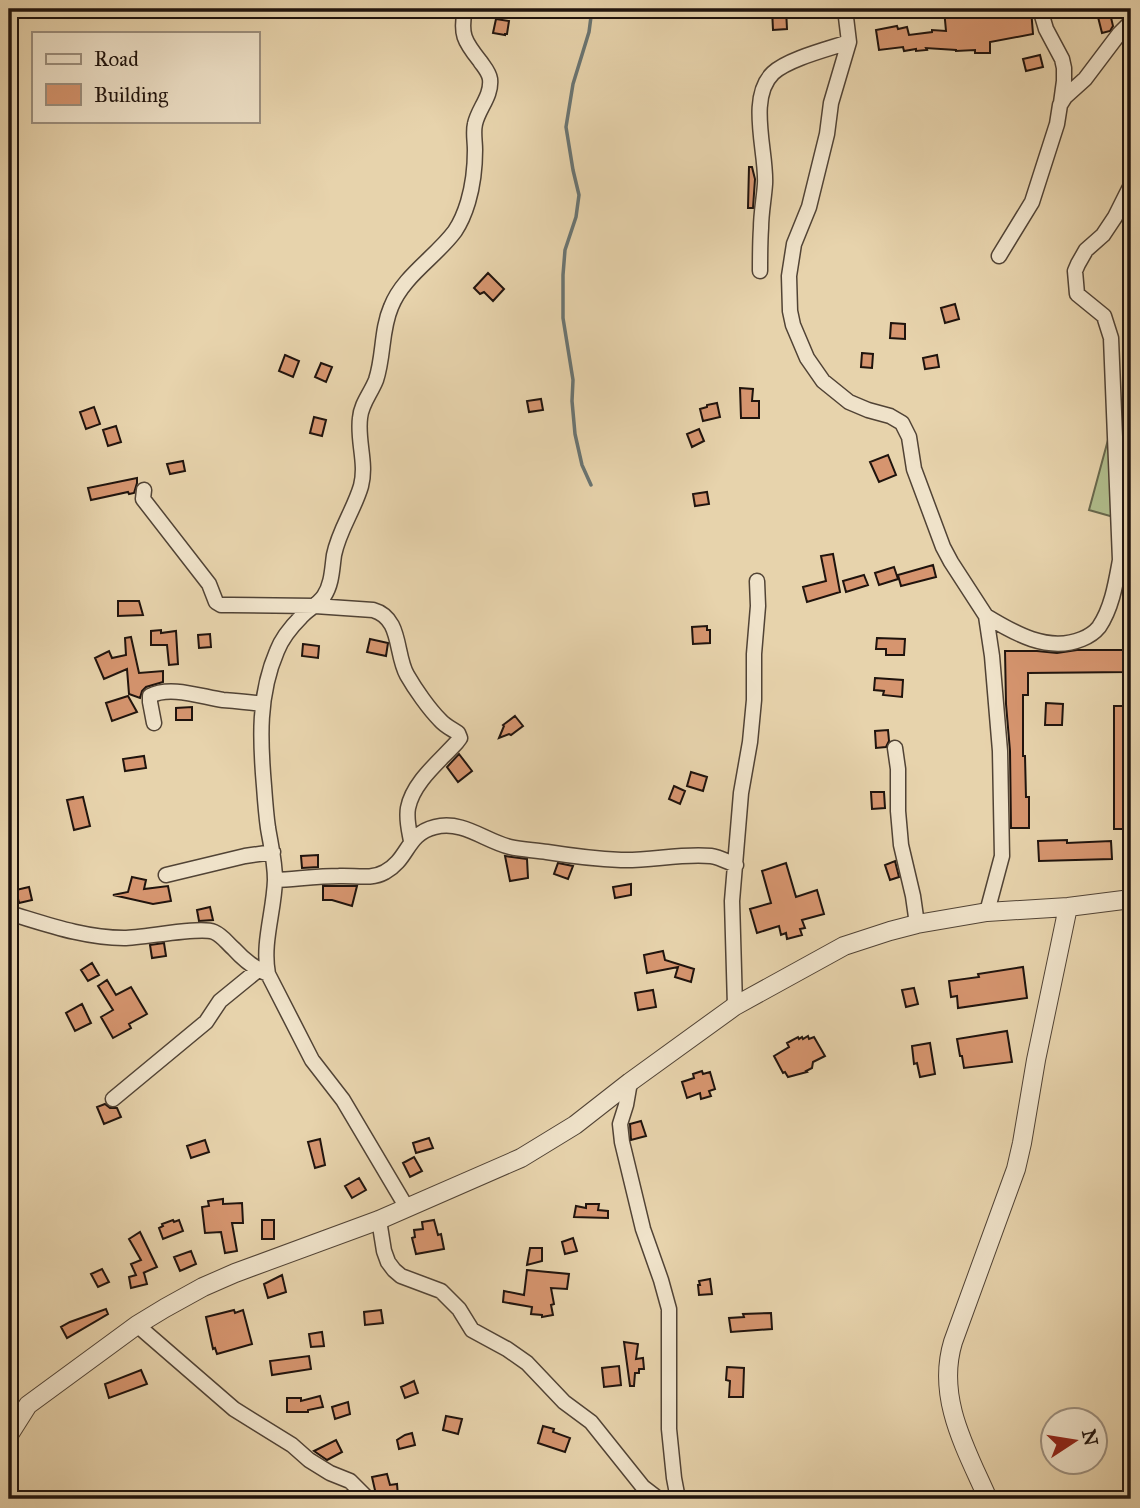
<svg xmlns="http://www.w3.org/2000/svg" width="1140" height="1508" viewBox="0 0 1140 1508" font-family="'IM FELL Great Primer',serif">
<style>
.green{fill:#b1be8d;stroke:#68684d;stroke-width:2}
.lines{fill:none;stroke-linecap:round;stroke-linejoin:round}
.stream{stroke:#697472;stroke-width:3.5}
.building{fill:#d6956f;stroke:#1f130d;stroke-width:2}
.minor-casing{stroke:#514335;stroke-width:17}
.tertiary-casing{stroke:#514335;stroke-width:20}
.minor{stroke:#efe2c9;stroke-width:14}
.tertiary{stroke:#efe2c9;stroke-width:18}
</style>
<rect width="100%" height="100%" fill="#e7d3ac"/>
<filter id="stains"><feTurbulence type="fractalNoise" baseFrequency=".00286" numOctaves="4"/><feColorMatrix values="0 0 0 0 .2 0 0 0 0 .09 0 0 0 0 .02 0 0 0 .5 -.17"/></filter>
<radialGradient id="worn" r=".72"><stop offset=".6" stop-color="#630" stop-opacity="0"/><stop offset="1" stop-color="#630" stop-opacity=".3"/></radialGradient>
<!-- green -->
<path class="green" d="M1118 403 1131 406V522L1089 510Z"/>
<g class="lines">
<!-- stream -->
<path class="stream" d="M591 485 582 465 575 434 572 401 573 380 563 318V275L565 250 576 217 579 195 573 170 566 127 573 84 589 32 592 9"/>
</g>
<!-- building -->
<path class="building" d="M772 9H786L787 29 773 30Z
M944 9H1031L1033 34 990 42V53H975V50L956 51V50L926 48 927 50 916 51V49L904 51 903 47 879 50 876 30 897 26 898 29 907 27 909 35 932 32V30L946 31Z
M1096 9H1109L1113 26 1110 31 1102 33Z
M496 19 509 21 507 34H505V35L493 33Z
M1040 55 1043 67 1026 71 1023 59Z
M749 167H752L755 179 753 208H748Z
M488 273 504 289 493 301 484 292 480 294 474 288Z
M955 304 959 319 945 323 941 308Z
M891 323 905 324V339L890 338Z
M862 353 873 354 872 368 861 367Z
M285 355 299 361 293 377 279 371Z
M937 355 939 367 925 369 923 358Z
M321 363 332 367 326 382 315 377Z
M740 388 753 389 752 401H759V418H741Z
M541 399 543 410 529 412 527 401Z
M717 403 720 417 703 421 700 409 707 407V405Z
M94 407 100 424 86 429 80 412Z
M314 417 326 420 322 436 310 433Z
M116 426 121 442 108 446 103 430Z
M699 429 704 441 692 447 687 434Z
M888 455 896 475 879 482 870 462Z
M183 461 185 471 170 474 167 464Z
M137 478V483L134 493 129 494 128 492 91 500 88 488Z
M707 492 709 504 695 506 693 494Z
M833 554 840 592 807 602 803 587 826 581 821 556Z
M933 565 936 577 901 586 898 575Z
M894 567 898 579 879 585 875 573Z
M864 575 868 585 846 592 843 581Z
M118 601H139L143 615 118 616Z
M707 626V630H710V643L693 644 692 627Z
M161 630V633L176 631 178 664 169 665 167 645H151V631Z
M210 634 211 647 199 648 198 635Z
M131 637 139 673 163 671V682L146 687 142 691 140 698 129 694 127 669 104 679 95 658 109 651 112 658 126 655 125 638Z
M877 638 905 639 904 655H886V649H876Z
M370 639 388 643 386 656 367 652Z
M303 644 319 646 318 658 302 656Z
M1077 650H1128L1129 672 1028 673V695H1023V756H1025L1026 797H1029V828H1011L1010 751 1006 704 1005 651H1037L1057 653Z
M875 678 903 680 902 697 883 695 884 691 874 690Z
M128 696 137 712 112 721 106 703Z
M1046 703 1063 704 1062 725H1045Z
M1114 706H1131V829H1114Z
M192 707V720H176V708Z
M515 716 523 726 511 735 509 734 499 738 504 726 503 725Z
M888 730 889 741 886 747 876 748 875 731Z
M459 754 472 771 458 782 447 767Z
M144 756 146 768 125 771 123 759Z
M691 772 707 777 703 791 687 786Z
M674 786 685 791 680 804 669 799Z
M871 792H884L885 808 872 809Z
M83 797 90 826 74 830 67 800Z
M1067 840V843L1111 841 1112 859 1039 861 1038 841Z
M318 855V867L302 868 301 856Z
M505 856 527 859 528 878 510 881Z
M895 861 899 877 890 880 885 865Z
M558 863 573 866 568 879 554 874Z
M786 863 796 897 817 890 824 914 802 920 805 928 800 929 802 935 787 939 786 933 781 935 779 926 757 933 750 909 771 903 762 871Z
M132 877 146 880 144 889 168 886 171 901 153 904 113 895 128 892Z
M631 884V895L615 898 613 887Z
M323 886H357L352 906 332 900H323Z
M29 887 32 900 19 903 16 890Z
M210 907 213 920 199 921 197 910Z
M164 943 166 956 152 958 150 945Z
M663 951 665 960 694 969 691 982 675 977 678 967 647 973 644 955Z
M92 963 99 975 88 981 81 970Z
M1023 967 1027 998 958 1008 957 996 951 997 949 981 979 977 978 974Z
M107 980 116 995 131 987 147 1014 129 1024 131 1028 113 1038 101 1017 113 1010 98 986Z
M914 988 918 1004 906 1007 902 990Z
M653 990 656 1007 638 1010 635 993Z
M82 1004 91 1023 75 1031 66 1013Z
M1007 1031 1012 1062 964 1068 962 1056H960L957 1039Z
M808 1036 809 1039 814 1037 825 1056 813 1062 812 1068 806 1071 807 1072 788 1077 785 1072 783 1073 774 1056 789 1047 787 1043 798 1037 799 1039 802 1037 803 1039Z
M930 1043 935 1074 920 1077 917 1063 914 1064 912 1046Z
M702 1071 703 1074 710 1072 715 1089 709 1091 711 1096 701 1099 700 1093 687 1098 682 1082 694 1078 693 1074Z
M105 1104 110 1108H117L121 1117 104 1124 97 1107Z
M641 1121 646 1136 631 1140 630 1124Z
M429 1138 433 1148 416 1153 413 1143Z
M320 1139 325 1165 315 1168 308 1142Z
M205 1140 209 1152 191 1158 187 1146Z
M414 1157 422 1171 410 1177 403 1163Z
M359 1178 366 1190 352 1198 345 1186Z
M223 1199V1204L242 1203 243 1223H232L237 1251 225 1253 221 1232 205 1233 202 1207 209 1206 208 1201Z
M586 1204H599L598 1210 608 1211V1218L574 1217 576 1206 586 1208Z
M173 1220 174 1222 179 1220 183 1231 163 1239 159 1228 163 1226 162 1224Z
M262 1220H274V1239H262Z
M434 1220 438 1235 441 1234 444 1249 416 1254 412 1238 415 1237 414 1230 423 1229 422 1222Z
M140 1232 157 1267 143 1273H144L147 1284 131 1288 129 1277 136 1275 131 1264 141 1260 129 1239Z
M573 1238 577 1251 565 1254 562 1242Z
M530 1248H542V1261L527 1265Z
M191 1251 196 1264 180 1271 174 1257Z
M102 1269 109 1282 98 1287 91 1274Z
M527 1270 569 1274 567 1289 551 1288 554 1304 551 1305 553 1315 542 1317V1315L531 1314 532 1307 503 1302 504 1291 524 1295Z
M282 1275 286 1292 268 1298 264 1284Z
M710 1279 712 1294 699 1295 698 1285H700L699 1281Z
M106 1309 108 1314 67 1338 61 1327 70 1322Z
M234 1310 235 1313 243 1310 252 1344 217 1354 215 1348 213 1349 206 1317Z
M381 1310 383 1323 365 1325 364 1312Z
M771 1313 772 1329 731 1332 729 1318 744 1317 743 1314Z
M322 1332 324 1346 311 1347 309 1334Z
M624 1342 638 1344 636 1359 643 1358 644 1369H639V1373H635L634 1386H630Z
M309 1356 311 1369 272 1375 270 1361Z
M619 1366 621 1385 604 1387 602 1368Z
M727 1367 744 1368 743 1397H729L730 1381 726 1380Z
M141 1370 147 1384 109 1398 105 1384Z
M414 1381 418 1393 405 1398 401 1387Z
M320 1396 323 1407 308 1410V1412H287V1398H301V1401Z
M348 1402 350 1414 335 1419 332 1407Z
M446 1416 462 1419 458 1434 443 1430Z
M543 1426 554 1429 553 1432 570 1438 565 1452 538 1443Z
M412 1433 415 1445 399 1449 397 1440 405 1435Z
M336 1440 342 1452 327 1460 314 1451Z
M387 1474 390 1485 397 1484 398 1496H393V1499H377L372 1477Z"/>
<g class="lines">
<defs>
<path id="minor" d="M845 9 849 42 831 103 827 134 809 207 794 244 789 276 790 311 793 325 807 358 823 381 849 402 868 410 890 416 902 423 909 437 914 469 943 547 951 562 986 616 992 656 1000 751 1002 856 987 912
M1040 9 1046 29 1062 59 1064 68V81L1061 103
M999 256 1032 202 1057 124 1060 105 1065 97 1085 79 1119 34 1131 22
M760 271C760 257 760 242 761 228 761 213 764 199 765 184 767 153 747 98 773 73 788 59 828 49 849 42
M144 490 143 499 209 584 216 602 221 605H231L315 606 373 610C402 618 395 654 407 675 415 689 429 709 440 720 445 726 452 729 458 733L460 738 457 742C440 761 413 782 408 808 406 819 409 830 411 841
M986 616C1014 633 1048 653 1082 639 1087 637 1095 632 1099 627 1112 608 1116 582 1120 560L1111 338 1104 316 1077 294 1075 271 1078 264 1086 250 1103 235 1115 217 1131 185
M154 723 150 702V696C170 685 202 697 223 700 236 701 249 702 262 704
M895 748 898 769V811L901 845 913 896 917 924
M166 875 245 856 273 852
M275 880C296 879 318 876 339 876 354 875 371 880 385 872 409 859 406 834 435 827 463 820 485 841 510 847 522 850 535 850 547 852 572 856 596 859 621 860 651 861 681 853 711 856 719 857 728 862 736 865
M9 913C46 924 84 938 124 938 144 938 200 926 214 932 223 936 227 943 234 949 243 959 256 969 268 974
M735 1006 732 901 741 793 750 742 754 700V654L758 606 757 581
M630 1082 626 1105 620 1124 622 1142 643 1229 661 1280 669 1309V1429L674 1478 678 1499
M113 1099 206 1022 220 1001 258 970
M407 1208 343 1100 312 1060 268 974C262 943 274 912 275 880 275 862 271 846 268 828 266 814 265 800 264 786 260 740 258 695 277 651 282 638 291 627 301 617 308 609 318 605 324 596 332 584 332 569 334 555 339 530 354 510 361 486 367 463 357 441 360 418 361 404 371 393 376 380 384 356 381 330 391 307 403 276 436 257 455 231 461 222 465 212 468 202 473 185 475 168 475 150 475 141 473 132 475 124 478 109 492 96 490 79 489 72 484 67 480 61 464 41 460 34 465 9
M379 1220 384 1251 388 1262 394 1270 401 1276 441 1291 459 1309 472 1330 507 1349 527 1363 564 1402 591 1422 643 1487 656 1497 663 1499
M137 1325 234 1409 292 1445 309 1460 330 1473 350 1481 368 1499"/>
<path id="tertiary" d="M9 1435 28 1405 137 1325 165 1308 203 1287 235 1273 379 1220 521 1158 575 1125 630 1082 735 1006 844 946 890 931 917 924 987 912 1068 907 1131 899
M988 1499C966 1449 936 1398 953 1342L1016 1169 1022 1143 1036 1060 1068 907"/>
</defs>
<!-- minor casing -->
<use href="#minor" class="minor-casing"/>
<!-- tertiary casing -->
<use href="#tertiary" class="tertiary-casing"/>
<!-- minor -->
<use href="#minor" class="minor"/>
<!-- tertiary -->
<use href="#tertiary" class="tertiary"/>
</g>
<!-- margin -->
<rect width="1140" height="1508" fill="none" stroke="#e7d3ac" stroke-width="35"/>
<rect x="10" y="10" width="1119" height="1487" fill="none" stroke="#1f130d" stroke-width="3.5"/>
<rect x="18" y="18" width="1105" height="1473" fill="none" stroke="#1f130d" stroke-width="2"/>
<!-- legend -->
<rect x="32" y="32" width="228" height="91" fill="#efe2c9" stroke="#9c8f7e" stroke-width="2"/>
<rect x="46" y="54" width="35" height="10" fill="#efe2c9" stroke="#9c8f7e" stroke-width="2"/>
<text x="94" y="66" font-size="21" fill="#1f130d">Road</text>
<rect x="46" y="84" width="35" height="21" fill="#d6956f" stroke="#9c8f7e" stroke-width="2"/>
<text x="94" y="102" font-size="21" fill="#1f130d">Building</text>
<!-- north arrow -->
<g transform="translate(1074 1441) rotate(78)"><circle r="33" fill="#efe2c9" stroke="#9c8f7e" stroke-width="2"/>
<path d="M0-5L12 26L0 18L-12 26Z" fill="#8f2418"/>
<text y="-10" font-size="19" font-weight="bold" text-anchor="middle" fill="#1f130d">N</text>
</g>
<rect width="100%" height="100%" filter="url(#stains)"/>
<rect width="100%" height="100%" fill="url(#worn)"/>
</svg>
